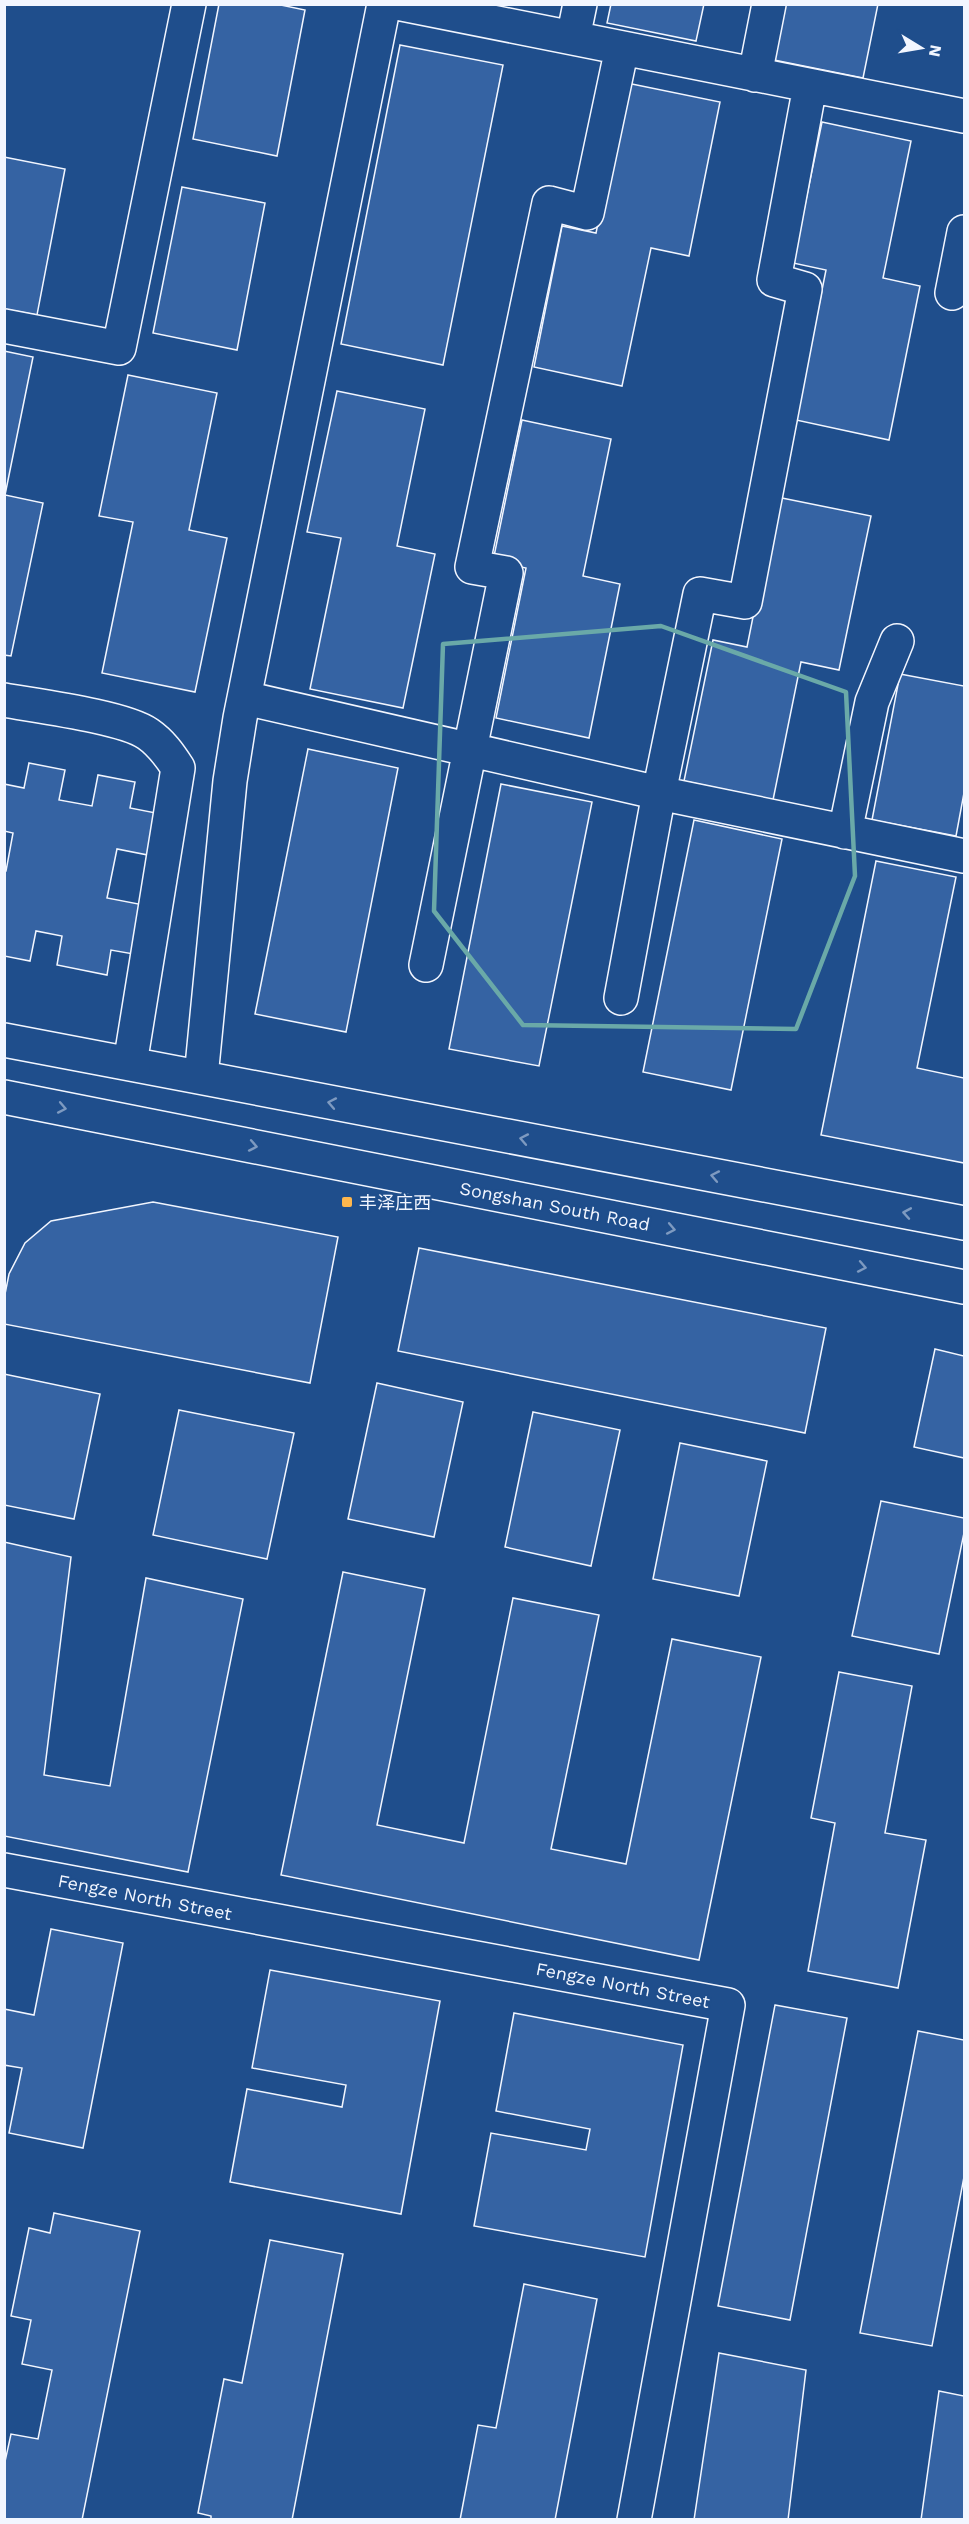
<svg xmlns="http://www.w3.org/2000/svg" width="969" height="2524" viewBox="0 0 969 2524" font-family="'Work Sans','Noto Sans SC',sans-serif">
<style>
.building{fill:#3563a3;stroke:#f2f6ff;stroke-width:1.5}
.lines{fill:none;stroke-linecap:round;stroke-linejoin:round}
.minor-casing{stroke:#f2f6ff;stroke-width:36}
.minor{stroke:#1f4e8c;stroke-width:33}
.oneway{stroke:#7e9ac0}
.marked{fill:none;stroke:#6aa9a8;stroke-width:4.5;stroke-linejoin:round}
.poi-dot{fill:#ffb74d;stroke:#1f4e8c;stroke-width:2}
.labels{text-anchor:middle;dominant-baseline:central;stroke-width:4.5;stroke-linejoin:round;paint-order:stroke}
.poi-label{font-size:18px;fill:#f2f6ff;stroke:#1f4e8c;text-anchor:start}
.street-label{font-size:18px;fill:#f2f6ff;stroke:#1f4e8c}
</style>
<rect width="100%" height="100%" fill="#1f4e8c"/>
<!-- building -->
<path class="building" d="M219 4H276L305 10 277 156 193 139Z
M611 4H704L696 41 607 23Z
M785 4H878L863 78 774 60Z
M400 45 503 65 443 365 341 344Z
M627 83 720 102 689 256 651 248 622 386 534 367 562 226 596 233Z
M822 122 911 141 883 278 920 286 889 440 796 420 826 270 793 263Z
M4 157 65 169 37 315 4 309Z
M182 187 265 203 237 350 153 333Z
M4 351 33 357 5 495 43 503 11 656 4 655Z
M128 375 217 393 189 530 227 538 195 692 102 673 133 522 99 516Z
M337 391 425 409 397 546 435 554 403 708 310 689 341 538 307 532Z
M522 420 611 439 583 576 620 584 589 738 496 718 526 568 493 561Z
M777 497 871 516 839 670 801 662 773 800 684 781 713 640 747 647Z
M900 674 964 686V793L956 836 872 820Z
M308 749 398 768 346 1032 255 1014Z
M29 763 65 770 59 800 92 806 98 775 135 782 130 808 161 814 153 856 117 849 107 898 149 906 139 955 111 950 107 975 57 965 62 936 36 931 30 961 4 956V871H6L13 833 4 831V784L24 788Z
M501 784 592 802 539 1066 449 1049Z
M694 820 782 839 731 1090 643 1072Z
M876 861 956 877 917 1068 964 1078V1163L821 1135Z
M153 1202 338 1237 310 1383 4 1324V1299L9 1274 25 1243 51 1221Z
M419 1248 826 1328 805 1433 398 1351Z
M935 1349 964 1356V1458L914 1447Z
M4 1374 100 1394 74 1519 4 1505Z
M377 1383 463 1402 434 1537 348 1519Z
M179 1410 294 1433 267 1559 153 1535Z
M533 1412 620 1430 591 1566 505 1547Z
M680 1443 767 1461 739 1596 653 1579Z
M881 1501 964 1518V1533L939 1654 852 1636Z
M4 1542 71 1557 44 1775 110 1786 146 1578 243 1599 188 1872 4 1836Z
M343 1572 425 1589 377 1825 464 1843 513 1598 599 1615 551 1849 626 1864 672 1639 761 1657 699 1960 281 1875Z
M839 1672 912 1686 885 1833 926 1840 898 1988 808 1971 835 1823 811 1818Z
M51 1929 123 1943 83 2148 9 2133 22 2068 4 2065V2009L34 2015Z
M270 1970 440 2001 401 2214 230 2182 247 2089 342 2107 346 2085 252 2068Z
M775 2005 847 2018 790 2320 718 2306Z
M514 2013 683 2045 645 2257 474 2226 491 2133 586 2150 590 2129 496 2111Z
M918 2031 964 2040V2177L932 2346 860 2333Z
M54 2213 140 2231 82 2520H4V2466L11 2434 38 2439 52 2370 22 2364 31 2320 11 2316 29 2228 50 2233Z
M270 2240 343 2254 292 2520H211V2516L198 2513 224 2379 242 2383Z
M524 2284 597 2299 555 2520H460L478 2425 496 2428Z
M719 2353 806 2370 788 2520H694Z
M939 2391 964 2396V2520H921Z"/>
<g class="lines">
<defs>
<path id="minor" d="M402 4 964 116
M573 38 580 4
M755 75 769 4
M952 293 964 232
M4 326 119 348 189 4
M245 698 659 793 964 856
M4 700C37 706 124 717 148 734 161 743 169 754 178 768L130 1064
M845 832 872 702 897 641
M426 965 506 573 472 567 549 203 587 213 622 48
M621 998 659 793 700 594 745 602 805 289 774 280 810 86
M4 1040 964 1223
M201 1077 230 781 240 718 384 4
M4 1097 964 1287
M4 1870 728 2005 634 2520"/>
</defs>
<!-- minor casing -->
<use href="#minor" class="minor-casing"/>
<!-- minor -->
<use href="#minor" class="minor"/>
</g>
<!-- one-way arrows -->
<defs><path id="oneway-chevron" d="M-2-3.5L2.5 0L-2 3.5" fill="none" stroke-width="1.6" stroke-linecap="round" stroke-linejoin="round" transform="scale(1.5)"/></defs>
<g class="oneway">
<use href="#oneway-chevron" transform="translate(332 1103) rotate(-169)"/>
<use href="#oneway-chevron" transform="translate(62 1108) rotate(11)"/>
<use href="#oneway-chevron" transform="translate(524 1139) rotate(-169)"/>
<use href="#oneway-chevron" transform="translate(253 1146) rotate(11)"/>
<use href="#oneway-chevron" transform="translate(715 1176) rotate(-169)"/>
<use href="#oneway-chevron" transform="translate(907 1213) rotate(-170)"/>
<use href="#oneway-chevron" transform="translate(671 1229) rotate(11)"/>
<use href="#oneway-chevron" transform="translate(862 1267) rotate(11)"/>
</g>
<!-- marked area -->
<path class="marked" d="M661 626 846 692 855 876 796 1029 523 1025 434 911 443 644Z"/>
<!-- markers -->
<rect class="poi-dot" x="341" y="1196" width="12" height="12" rx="3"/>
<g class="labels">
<!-- poi labels -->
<g class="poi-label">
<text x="359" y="1202">丰泽庄西</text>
</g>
<!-- street labels -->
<g class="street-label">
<text transform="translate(555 1206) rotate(11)">Songshan South Road</text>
<text transform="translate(145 1897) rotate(11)">Fengze North Street</text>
<text transform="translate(623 1985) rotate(11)">Fengze North Street</text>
</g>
</g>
<!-- border -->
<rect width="969" height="2524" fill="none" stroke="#f2f6ff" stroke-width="12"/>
<!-- north arrow -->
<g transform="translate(921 48) rotate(101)" stroke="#1f4e8c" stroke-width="4.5" paint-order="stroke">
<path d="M0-4.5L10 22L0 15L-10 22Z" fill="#f2f6ff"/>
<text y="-9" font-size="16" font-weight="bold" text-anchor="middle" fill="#f2f6ff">N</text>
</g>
</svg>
